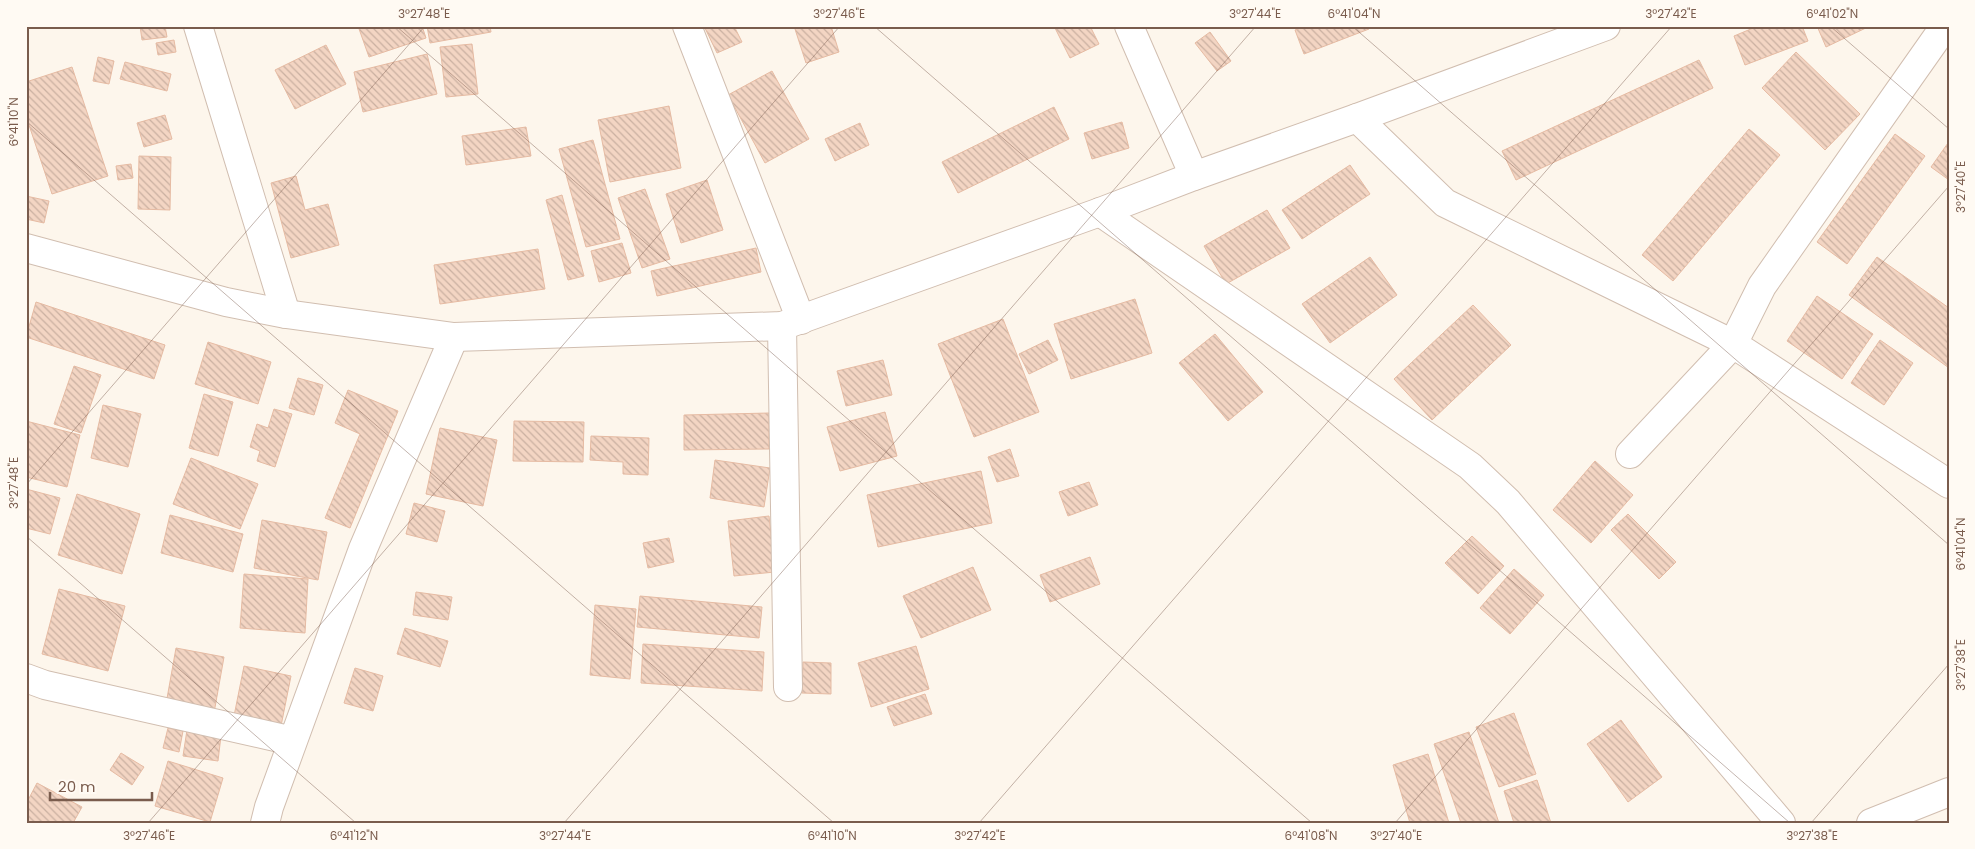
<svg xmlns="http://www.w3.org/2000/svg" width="1975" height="849" viewBox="0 0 1975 849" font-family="Poppins,sans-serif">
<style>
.building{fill:url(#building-back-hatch);stroke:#e6bba3}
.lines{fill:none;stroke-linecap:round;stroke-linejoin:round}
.minor-casing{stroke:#d1beb0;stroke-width:30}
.tertiary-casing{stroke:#d1beb0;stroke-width:30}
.minor{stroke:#fff;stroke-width:28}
.tertiary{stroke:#fff;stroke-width:28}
.ticks{fill:none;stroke:#7a5c4d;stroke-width:1;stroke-opacity:0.45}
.neatline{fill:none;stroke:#7a5c4d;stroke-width:2}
.ticks-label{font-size:12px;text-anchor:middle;fill:#7a5c4d}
</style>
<defs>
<pattern id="building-back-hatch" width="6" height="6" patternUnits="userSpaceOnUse" patternTransform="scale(1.25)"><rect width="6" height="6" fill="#f3d5c3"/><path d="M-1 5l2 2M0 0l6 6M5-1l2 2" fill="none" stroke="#cab0a1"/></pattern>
</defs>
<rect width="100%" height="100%" fill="#fdf6ec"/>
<!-- building -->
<path class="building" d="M140 26H165L167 37 142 40Z
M358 26H422L426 38 369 57Z
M427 26H490L491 32 430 43Z
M704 26H734L742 42 717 53Z
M794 26H831L839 52 806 63Z
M1054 26H1090L1099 44 1070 58Z
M1306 26H1368L1369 29 1304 54 1295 30Z
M1758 26H1802L1808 41 1745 65 1734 36Z
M1817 26H1870L1826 47Z
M1210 32 1231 61 1217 71 1195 43Z
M174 40 176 52 158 55 156 43Z
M472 44 478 94 446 97 440 47Z
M326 45 346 84 295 109 275 70Z
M1796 52 1860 114 1825 150 1762 88Z
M427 54 437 94 363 112 354 72Z
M98 57 114 61 109 84 93 81Z
M1699 60 1713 88 1516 180 1502 151Z
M125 62 171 74 167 91 120 79Z
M72 67 108 176 52 194 26 116V82Z
M772 71 809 139 765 163 728 95Z
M669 106 681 168 610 182 598 120Z
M1054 107 1069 139 958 193 942 162Z
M165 115 172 139 144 147 137 123Z
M1122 122 1129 148 1092 159 1084 133Z
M860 123 869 145 835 161 825 139Z
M526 127 531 156 466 165 462 136Z
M1749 129 1780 155 1673 281 1642 255Z
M1895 134 1925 156 1847 264 1817 242Z
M593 140 620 239 586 247 559 149Z
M1948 143H1949V180L1931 167Z
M139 156 171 157 170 210 138 209Z
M131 164 133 178 118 180 116 166Z
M1350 165 1370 194 1302 239 1282 210Z
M296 176 305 210 328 204 339 245 291 258 271 183Z
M707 180 723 230 681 243 666 194Z
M645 189 670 259 642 268 618 198Z
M562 195 584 276 568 280 546 200Z
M26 196 49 201 44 223 26 219Z
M1267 210 1290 248 1226 284 1204 246Z
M622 243 631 273 599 282 591 251Z
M756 248 761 272 657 296 651 271Z
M538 249 545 289 440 304 434 265Z
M1370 257 1397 295 1330 343 1302 304Z
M1877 257 1949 308V368L1849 295Z
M1817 296 1873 334 1842 379 1787 341Z
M1135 299 1152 353 1071 379 1054 324Z
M36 302 165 345 154 379 26 337Z
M1473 305 1511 345 1432 420 1394 379Z
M1003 319 1039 412 974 437 938 344Z
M1215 334 1263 392 1228 421 1179 363Z
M1048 340 1058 360 1029 374 1019 354Z
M1880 340 1913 363 1884 405 1851 383Z
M208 342 271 362 258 404 195 384Z
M883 360 892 395 846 406 837 371Z
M74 366 101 375 81 433 54 424Z
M298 378 323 385 314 415 289 408Z
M348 390 398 411 350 528 325 518 360 434 335 423Z
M204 394 233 402 218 456 189 448Z
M103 405 141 414 128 467 91 458Z
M274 409 292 414 275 467 257 461 260 451 250 447 257 424 268 428Z
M885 412 897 456 840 471 827 427Z
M769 413V449L684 450V415Z
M26 421 80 435 67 487 26 477Z
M514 421 584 422 583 462 513 461Z
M440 428 497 440 483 506 426 494Z
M591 436 649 438 648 475 623 474V462L590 460Z
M1010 449 1019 476 997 482 988 457Z
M191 458 258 484 240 529 173 504Z
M715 460 770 468 764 507 710 498Z
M1595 461 1633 495 1591 543 1553 510Z
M981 471 992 523 878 547 867 495Z
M1089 482 1098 505 1068 516 1059 492Z
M26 489 60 498 50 534 26 528Z
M77 494 140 514 122 574 58 555Z
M414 503 445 511 437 542 406 534Z
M1628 514 1676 562 1659 579 1611 530Z
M170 515 243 534 233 572 161 553Z
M769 516 775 572 734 576 728 521Z
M262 520 327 532 318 580 254 568Z
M1472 536 1504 566 1478 594 1445 563Z
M669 538 674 562 648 568 643 543Z
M1090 557 1100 584 1050 602 1040 575Z
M973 567 991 610 921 638 903 596Z
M1514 569 1544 595 1510 634 1480 608Z
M244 574 308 579 305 633 240 628Z
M59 589 125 606 108 671 42 654Z
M416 592 452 597 448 620 413 615Z
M640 596 762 607 759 638 637 627Z
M595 605 636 609 630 679 590 675Z
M405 628 448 641 440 667 397 654Z
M643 644 764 652 762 691 641 683Z
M916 646 929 689 871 707 858 663Z
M176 648 224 657 214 713 166 704Z
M803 662 831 663V694L802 693Z
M244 666 291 676 281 726 234 716Z
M355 668 383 676 373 711 344 703Z
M925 694 932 714 894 726 887 707Z
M1514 713 1536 774 1499 787 1476 727Z
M1621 720 1662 777 1628 802 1587 744Z
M168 728 183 731 179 752 163 748Z
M187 730 221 736 218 761 183 756Z
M1469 732 1499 823H1461L1434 744Z
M121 753 144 767 132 785 110 770Z
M1428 754 1449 823H1410L1393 765Z
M168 761 223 778 210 822 155 806Z
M1537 780 1551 823H1514L1504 791Z
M37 783 82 807 73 823H26V804Z"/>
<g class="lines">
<defs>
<path id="minor" d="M198 26 286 314
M687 26 801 320
M1129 26 1194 176
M1357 118 1445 203 1733 344 1949 484
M1100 212 1470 466 1508 502 1781 823
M782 326 788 687
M1630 454 1733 344 1762 286 1945 26
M26 678 45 685 293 741
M265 823 269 807 363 549 454 337
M1871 823 1949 792"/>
<path id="tertiary" d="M26 248 226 302 286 314 454 337 782 326 1100 212 1194 176 1357 118 1606 26"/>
</defs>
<!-- minor casing -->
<use href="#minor" class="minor-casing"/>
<!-- tertiary casing -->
<use href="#tertiary" class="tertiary-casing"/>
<!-- minor -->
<use href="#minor" class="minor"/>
<!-- tertiary -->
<use href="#tertiary" class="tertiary"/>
</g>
<!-- ticks -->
<path class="ticks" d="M396 26 1312 823M874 26 1790 823M1352 26 1949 545M1830 26 1949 129M26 121 834 823M26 485 425 26M26 536 356 823M148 823 840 26M564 823 1256 26M979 823 1672 26M1395 823 1949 186M1811 823 1949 664"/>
<!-- border -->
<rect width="1975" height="849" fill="none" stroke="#fffaf3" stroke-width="55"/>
<!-- scale -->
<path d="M50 792v8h102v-8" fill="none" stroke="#7a5c4d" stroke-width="2.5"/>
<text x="58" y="792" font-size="15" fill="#7a5c4d" stroke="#fffaf3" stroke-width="4" paint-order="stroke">20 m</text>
<rect x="28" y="28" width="1920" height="794" class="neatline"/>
<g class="ticks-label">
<text x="424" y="18">3°27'48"E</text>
<text x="839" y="18">3°27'46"E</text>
<text x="1255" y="18">3°27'44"E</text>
<text x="1354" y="18">6°41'04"N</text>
<text x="1671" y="18">3°27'42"E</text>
<text x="1832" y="18">6°41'02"N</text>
<text transform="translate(14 122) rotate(-90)" y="4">6°41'10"N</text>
<text transform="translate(1961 187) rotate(-90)" y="4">3°27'40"E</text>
<text transform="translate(14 483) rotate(-90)" y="4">3°27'48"E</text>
<text transform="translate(1961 544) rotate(-90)" y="4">6°41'04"N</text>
<text transform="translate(1961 665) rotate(-90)" y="4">3°27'38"E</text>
<text x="149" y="840">3°27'46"E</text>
<text x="354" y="840">6°41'12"N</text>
<text x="565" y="840">3°27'44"E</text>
<text x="832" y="840">6°41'10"N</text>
<text x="980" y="840">3°27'42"E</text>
<text x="1311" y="840">6°41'08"N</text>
<text x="1396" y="840">3°27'40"E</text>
<text x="1812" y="840">3°27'38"E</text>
</g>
</svg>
